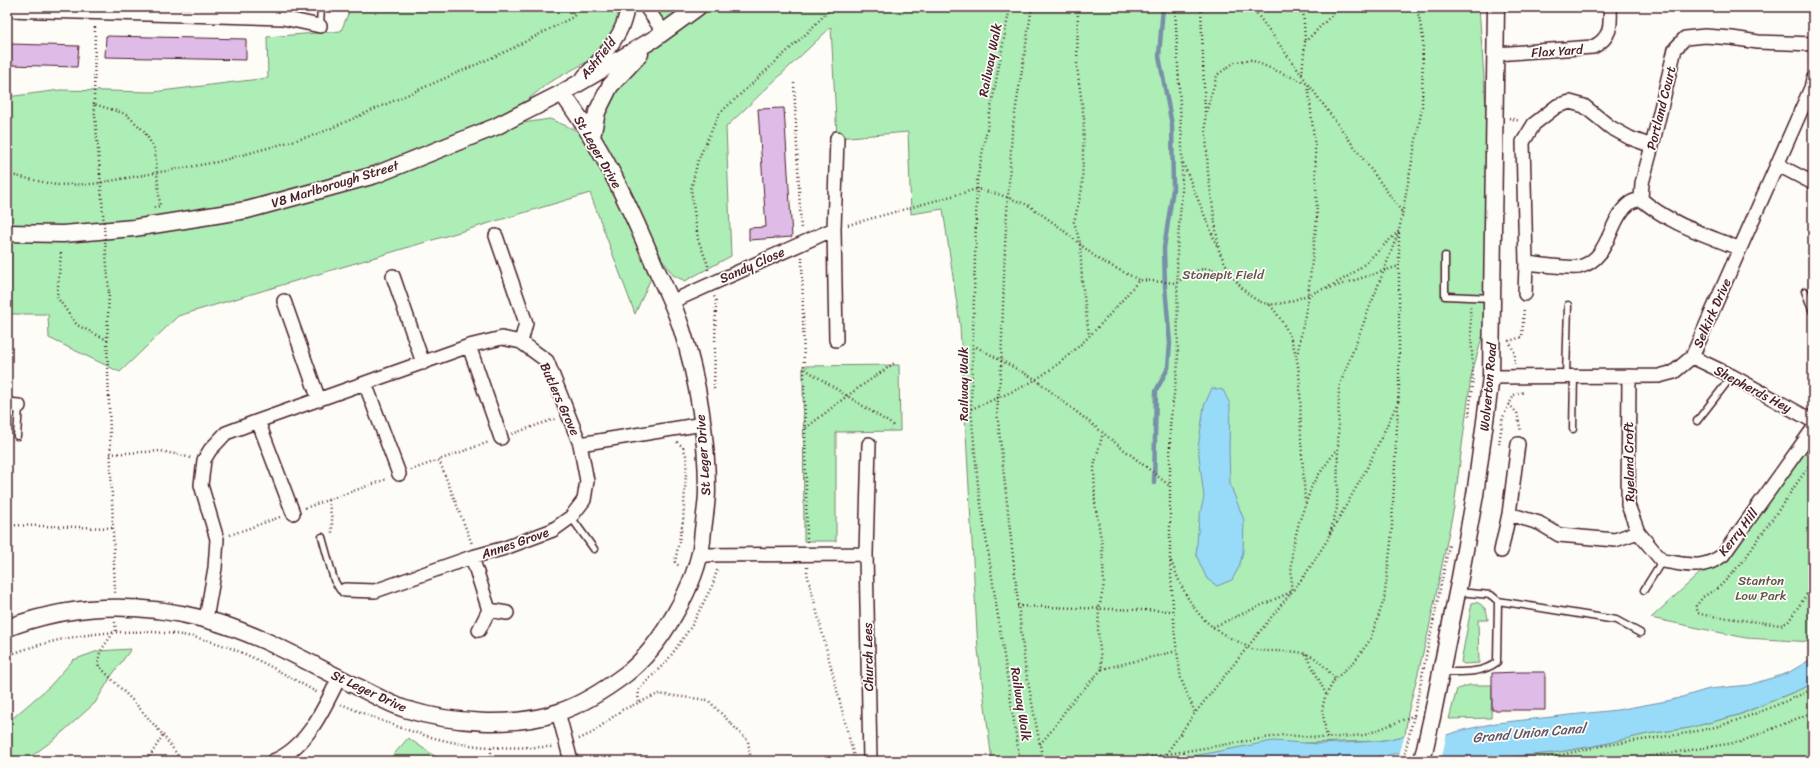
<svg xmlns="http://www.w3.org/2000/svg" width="1820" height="768" viewBox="0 0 1820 768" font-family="Sriracha,sans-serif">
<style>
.green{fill:#adeeb7;stroke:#7c8671}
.water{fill:#97dbf9;stroke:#7890a7}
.pier{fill:#fdfcf7}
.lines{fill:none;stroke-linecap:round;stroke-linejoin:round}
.stream{stroke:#7890a7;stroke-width:4.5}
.building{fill:#dfbce8;stroke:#4a1f2b}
.service-casing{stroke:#4a1f2b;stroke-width:9}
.minor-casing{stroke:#4a1f2b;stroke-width:16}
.tertiary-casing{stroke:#4a1f2b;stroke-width:19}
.path{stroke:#4a1f2b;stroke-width:2.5;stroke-dasharray:1 3;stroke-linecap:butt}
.service{stroke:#fdfcf7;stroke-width:6}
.minor{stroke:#fdfcf7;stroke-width:13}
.tertiary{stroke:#fdfcf7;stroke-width:16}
.tertiary-bridge-casing{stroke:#4a1f2b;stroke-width:19;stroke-linecap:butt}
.path-bridge{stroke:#4a1f2b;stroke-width:2.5;stroke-dasharray:1 3;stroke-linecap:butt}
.tertiary-bridge{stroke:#fdfcf7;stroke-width:16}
.labels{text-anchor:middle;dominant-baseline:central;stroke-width:3.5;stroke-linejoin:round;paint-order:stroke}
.street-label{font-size:13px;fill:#4a1f2b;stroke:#fdfcf7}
.park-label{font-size:13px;fill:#63534e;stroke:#fdfcf7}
.water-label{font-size:14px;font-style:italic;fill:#615769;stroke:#fdfcf7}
</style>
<rect width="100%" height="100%" fill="#fdfcf7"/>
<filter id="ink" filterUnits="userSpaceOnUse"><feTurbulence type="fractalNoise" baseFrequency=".025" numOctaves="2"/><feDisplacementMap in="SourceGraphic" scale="8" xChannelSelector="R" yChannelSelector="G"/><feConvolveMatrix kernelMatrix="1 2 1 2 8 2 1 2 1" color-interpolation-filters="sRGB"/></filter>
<g filter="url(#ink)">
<!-- green -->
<path class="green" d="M351 7H627L607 51 548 83 495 127 550 119 592 137 597 112 664 33 646 7H1479L1487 121 1493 298 1471 377 1454 507 1428 633 1408 713 1405 736 1379 741 1306 743 1195 761H992L978 650 960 325 943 209 911 214 908 132 837 138 831 27 726 127 731 256 685 281 673 275 636 222 651 278 635 314 590 193 178 316 120 372 49 338 48 314H7V97L60 90 153 92 268 78 267 37 341 31Z
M899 365 900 431 836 432V541H804L803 366Z
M1813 429V642L1746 638 1651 618 1711 563Z
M1476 602C1485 606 1487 610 1488 620H1478L1479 663 1464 664 1461 662 1472 603Z
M131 649 112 675 95 703 56 738 25 761H7V723L50 686 73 660 98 651Z
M1813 684V761H1466L1553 753 1600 745 1647 734 1689 728 1739 715Z
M1470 685H1492L1491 718 1449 719 1457 689Z
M408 738 442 761H388Z"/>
<!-- water -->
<path class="water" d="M1212 388 1223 390 1230 404 1229 450 1230 484 1244 520 1243 552 1239 567 1232 580 1217 586 1207 579 1196 555 1199 518 1204 497 1198 448 1204 406Z
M1813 658V684L1738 715 1689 728 1647 734 1600 745 1553 753 1466 761H1446L1400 753 1350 761H1167L1273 741 1320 744 1379 741 1405 736 1440 737 1463 730 1496 723 1617 710 1672 700 1709 689 1749 685 1788 673Z"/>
<!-- pier -->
<path class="pier" d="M1447 733 1441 761 1399 755 1405 734 1440 735Z"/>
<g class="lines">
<!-- stream -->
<path class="stream" d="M1154 483 1156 391 1168 368 1170 343 1165 287 1164 248 1173 189 1172 125 1159 56 1163 7"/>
</g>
<!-- building -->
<path class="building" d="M106 36 246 39V60L105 57Z
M11 44 79 46 77 67 10 65Z
M784 108 792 237 749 240V228L766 227 758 109Z
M1519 672H1545V710H1492V673Z"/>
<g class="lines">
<defs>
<path id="service" d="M320 26 321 7
M1445 256V296L1492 298
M1805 291 1813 312
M1566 376 1568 305
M1697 421 1732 376
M1573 429 1574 376
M17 436 19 406
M571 517 594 549
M322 537 334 580 340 590H345
M1644 590 1662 561
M1498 601 1616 620 1640 633
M1442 672C1460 672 1482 674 1497 662L1498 601 1491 595 1458 592"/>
<path id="minor" d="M646 7 664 33
M7 10 283 18 320 26
M1496 54 1593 47C1611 38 1611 26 1610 7
M584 76C602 57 625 35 627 7
M1778 165 1813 183
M834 229 836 340
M496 236 526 323 521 342
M1740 249C1707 235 1669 224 1641 199L1642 183 1652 146 1675 49 1685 38 1705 36 1732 38 1758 42 1813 44
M1526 263C1539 264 1568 269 1579 267 1611 259 1608 219 1630 203 1633 201 1638 200 1641 199
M393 276 423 363
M1525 294 1526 263 1523 142 1534 124 1557 106 1570 102 1584 106 1610 127 1630 138 1652 146
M284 301 319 400
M671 302 834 229 837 138
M1692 357 1732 376 1813 421
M1629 376 1628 505 1638 532 1662 561C1687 564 1701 571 1723 555L1813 429
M1491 377 1659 376 1674 372 1692 357 1811 88 1813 79
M365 383 399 474
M7 405 19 406
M501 438 469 346 502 338 521 342 547 361 580 444 703 424
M1518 444 1509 514 1539 523 1559 535 1615 540 1638 532
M293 513 258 421 469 346
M1501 551 1509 514
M866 554 870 761
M700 555 866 554 869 444
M472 557 489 610 479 630
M345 590 375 591 472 557 505 548 553 530 571 517 584 500 587 481 580 444
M489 610 507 613
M206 619 215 568 217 539 201 485 204 460 210 450 226 433 258 421
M558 712 571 761
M273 761C307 748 324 708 339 678"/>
<path id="tertiary" d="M592 137 597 112 610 86 640 54
M7 233 63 234 134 228 247 210 375 175 495 127 562 93 654 39 698 7
M7 628C73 603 137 602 204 619 259 633 308 663 358 687 373 694 389 704 405 709 450 723 514 728 559 712 583 704 606 689 626 674 660 648 697 584 702 541 703 524 707 507 707 490 707 438 698 379 682 330 675 307 664 286 654 264 636 221 616 176 591 136 582 121 572 107 562 93
M1432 717 1459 583 1475 495 1491 377 1496 7"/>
</defs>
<!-- service casing -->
<use href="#service" class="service-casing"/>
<!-- minor casing -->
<use href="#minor" class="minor-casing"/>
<!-- tertiary casing -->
<use href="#tertiary" class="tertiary-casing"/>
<!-- path -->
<path class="path" d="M1010 7 977 181 971 410 978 485 1020 761
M1032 7 1012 132 1005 245 1001 367 997 412 1025 666 1043 761
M1078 7 1077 67 1084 119 1082 189 1074 222 1080 243 1082 281 1089 335
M1175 7 1182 145V191L1177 251 1178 364 1170 425V559L1175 637 1181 679 1195 713
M1201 7 1205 114
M1252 7 1402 212
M1303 7 1305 41
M1302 74 1305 42 1340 7
M794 83 801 230
M94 104 95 26
M1509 118 1520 121
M1183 163 1217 246
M7 174 56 185 93 184 217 162 318 134 507 51 573 17 582 7
M100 174 94 104 126 114 144 131 155 150 160 206 151 208
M848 225 977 189 1001 195 1028 205 1058 226 1098 259 1139 280 1177 283C1197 265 1208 267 1232 275
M1219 250C1227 270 1245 301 1269 304 1279 305 1292 301 1302 297 1322 290 1344 281 1361 267 1374 255 1386 243 1399 231
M1219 251 1208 173 1205 116 1217 75 1235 62 1251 60 1308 84 1315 148 1317 218 1308 295
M61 253 57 297 77 325 107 340
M802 257 807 542
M708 270V265L698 239 691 189 698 160 719 114 808 32 832 7
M1327 289 1399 266
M109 292 107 340 115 593
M1270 305C1306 348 1299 385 1301 438 1302 459 1304 480 1305 502
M973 345 1035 379 1170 486
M1297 356 1309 294
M1514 364 1515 354 1509 341 1522 337 1524 307
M805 369 896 427
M714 389 716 301 714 296
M1509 404 1517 413 1521 432
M971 409C988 402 1005 395 1022 387 1068 364 1107 319 1139 280
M1469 416 1473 375 1470 307
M806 428 847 396 896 362
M512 434 557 418
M677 442 683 447 687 458 683 521 675 562 680 567
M1499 444 1503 417 1514 395 1524 392
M110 454 161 451 192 458
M439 460 472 544
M1813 460 1746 557 1728 578 1719 587 1703 597 1696 606 1698 613 1704 615 1781 625 1788 622 1813 585
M411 470 489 442
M328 500 332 519V535
M305 508 387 479
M7 525 113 528
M1330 534 1366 470 1398 402
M230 535 280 517
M1171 561C1186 599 1198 624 1237 641 1243 644 1250 649 1256 650 1276 653 1299 647 1316 659 1323 664 1329 672 1335 679
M807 567V573L855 761
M1017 606 1173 611
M115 622 116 632
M1213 627 1291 592 1292 551 1299 522 1313 483 1337 449
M113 633C106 645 96 652 99 666L135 703 163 735 147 761
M1306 654 1326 694
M7 656C65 632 145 624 206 640 247 651 282 673 318 693
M1102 669 1177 651
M638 702 639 689 667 661 691 627 712 586 718 568
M341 704C388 724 440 745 492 747 512 748 533 747 553 747
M1414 715 1449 545
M163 735 182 761
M1327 738 1322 709 1325 697 1335 679 1355 661 1370 640 1384 600 1391 543 1399 386V233
M579 739 592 733 622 710 658 694 708 700 748 741 751 761
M1040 744 1053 729 1069 705 1102 669 1098 631 1099 609 1104 584 1102 545 1095 503 1094 466 1103 433
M1166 754 1195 713 1305 575 1328 539 1337 508 1339 387 1399 231 1422 108 1423 38 1417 7
M491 761V747
M1017 761 1019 756
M1136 761 1144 758 1283 735 1327 738 1365 735 1415 715
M1372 761 1408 757
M1520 761C1546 760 1571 752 1597 747 1635 740 1673 737 1711 728 1746 719 1780 704 1813 689
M1621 761 1740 742 1813 712"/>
<!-- service -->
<use href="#service" class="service"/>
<!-- minor -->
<use href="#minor" class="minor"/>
<!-- tertiary -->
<use href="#tertiary" class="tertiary"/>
<defs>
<path id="tertiary-bridge" d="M1422 761 1432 717"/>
</defs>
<!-- tertiary-bridge casing -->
<use href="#tertiary-bridge" class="tertiary-bridge-casing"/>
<!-- path-bridge -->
<path class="path-bridge" d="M100 174 109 292
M1403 761 1414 715"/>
<!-- tertiary-bridge -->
<use href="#tertiary-bridge" class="tertiary-bridge"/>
</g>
</g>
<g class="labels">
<!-- street labels -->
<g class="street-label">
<text transform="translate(1557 51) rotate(-4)">Flax Yard</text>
<text transform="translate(598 58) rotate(-51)">Ashfield</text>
<text transform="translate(990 60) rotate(-79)">Railway Walk</text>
<text transform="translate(1661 108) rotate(-76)">Portland Court</text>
<text transform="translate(598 152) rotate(60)">St Leger Drive</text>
<text transform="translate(335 184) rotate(-17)">V8 Marlborough Street</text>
<text transform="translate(752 265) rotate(-24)">Sandy Close</text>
<text transform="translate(1712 313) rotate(-66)">Selkirk Drive</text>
<text transform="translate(963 384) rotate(-90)">Railway Walk</text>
<text transform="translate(1488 387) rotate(-85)">Wolverton Road</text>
<text transform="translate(1753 389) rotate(28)">Shepherds Hey</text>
<text transform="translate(560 399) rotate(66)">Butlers Grove</text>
<text transform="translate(703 455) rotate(-94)">St Leger Drive</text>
<text transform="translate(1629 462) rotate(-91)">Ryeland Croft</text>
<text transform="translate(1738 532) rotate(-52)">Kerry Hill</text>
<text transform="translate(515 543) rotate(-19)">Annes Grove</text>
<text transform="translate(868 657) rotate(-91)">Church Lees</text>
<text transform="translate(369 691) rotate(25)">St Leger Drive</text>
<text transform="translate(1021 704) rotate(81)">Railway Walk</text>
</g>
<!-- park labels -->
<g class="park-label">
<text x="1223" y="274">Stonepit Field</text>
<text x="1761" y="580">Stanton<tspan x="1761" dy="15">Low Park</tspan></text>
</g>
<!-- water labels -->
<g class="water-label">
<text transform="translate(1529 733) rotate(-5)">Grand Union Canal</text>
</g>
</g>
<!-- margin -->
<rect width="1820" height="768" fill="none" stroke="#fdfcf7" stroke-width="24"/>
<rect x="12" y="12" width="1796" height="744" fill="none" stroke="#4a1f2b" stroke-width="1.5" filter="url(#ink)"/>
</svg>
